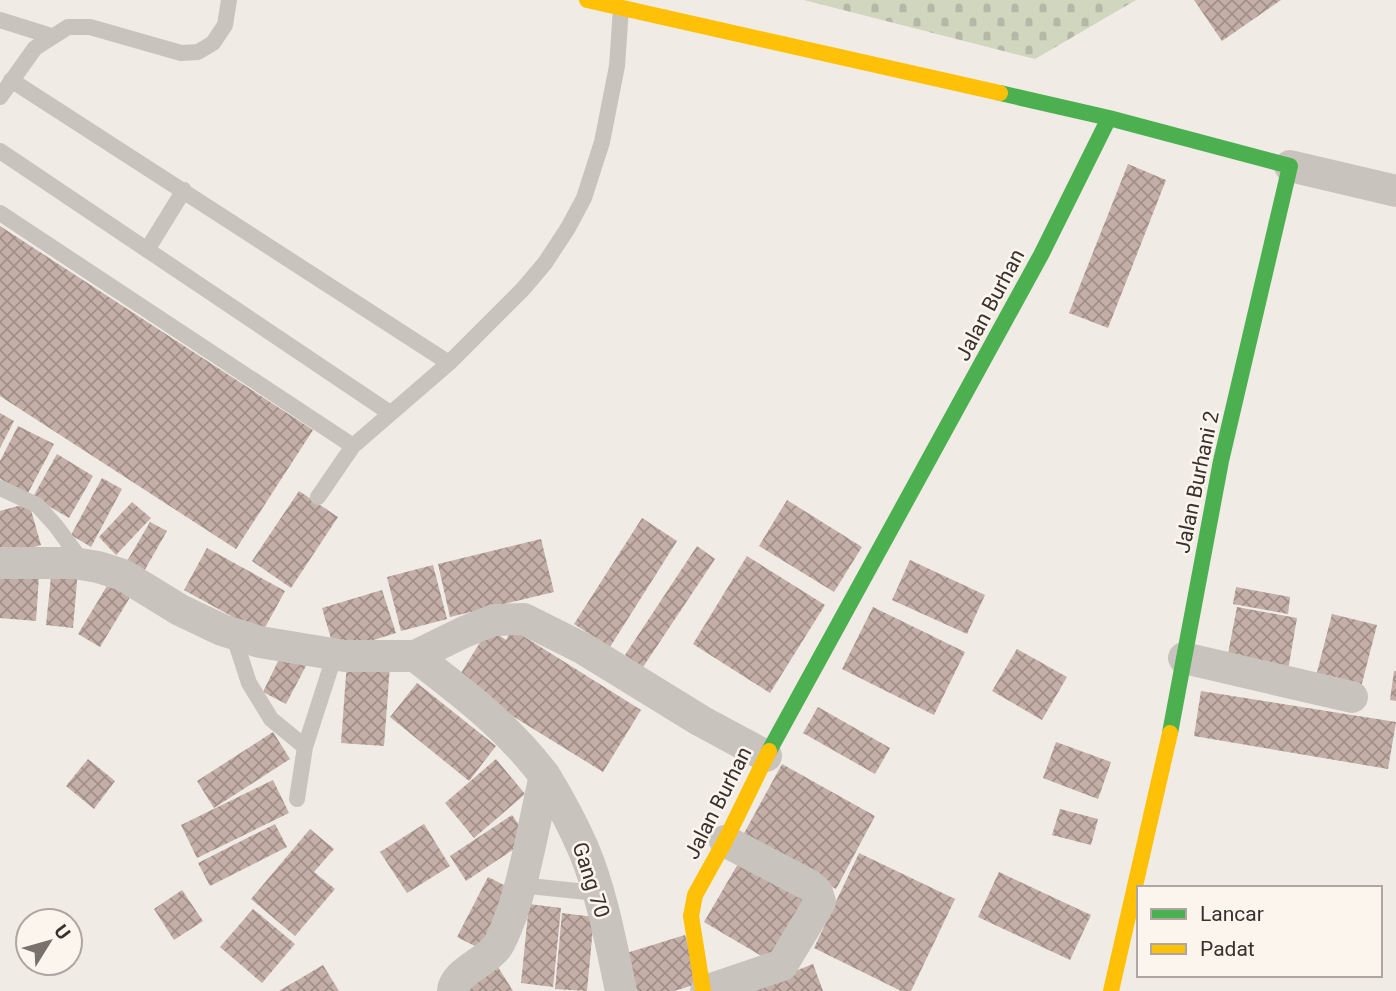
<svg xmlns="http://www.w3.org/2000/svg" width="1396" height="991" viewBox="0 0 1396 991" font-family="Roboto,sans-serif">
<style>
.cemetery{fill:url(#cemetery-stones)}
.building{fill:url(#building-cross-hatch)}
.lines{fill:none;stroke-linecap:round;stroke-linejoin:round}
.lane{stroke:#c9c3be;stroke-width:16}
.street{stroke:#c9c3be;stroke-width:32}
.fast{stroke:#4caf50;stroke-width:16}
.slow{stroke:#ffc107;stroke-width:16}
.labels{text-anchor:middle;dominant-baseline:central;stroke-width:5;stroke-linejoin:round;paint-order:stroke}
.street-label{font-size:21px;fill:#3b302b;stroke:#fbf5ee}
</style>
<defs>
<pattern id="cemetery-stones" width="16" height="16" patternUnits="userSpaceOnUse" patternTransform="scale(1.75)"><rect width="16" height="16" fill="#d1d6bf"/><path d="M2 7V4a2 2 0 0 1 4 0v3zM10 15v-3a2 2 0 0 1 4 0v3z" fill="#b4b8a4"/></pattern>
<pattern id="building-cross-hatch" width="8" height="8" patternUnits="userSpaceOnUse" patternTransform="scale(1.75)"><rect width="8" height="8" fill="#c3afa7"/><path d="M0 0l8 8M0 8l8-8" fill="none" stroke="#a08f88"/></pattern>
</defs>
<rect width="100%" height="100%" fill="#f0ebe5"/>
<!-- cemetery -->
<path class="cemetery" d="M804 0H1136L1035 59Z"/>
<!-- building -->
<path class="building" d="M1194 0H1281L1222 41Z
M1128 164 1166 180 1108 328 1069 313Z
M0 226 313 430 236 549 0 396Z
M0 413 14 421 0 448Z
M18 426 54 444 28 493 0 479V461Z
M57 454 93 476 69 518 33 497Z
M102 478 122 489 91 547 71 535Z
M299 491 338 517 291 588 252 561Z
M787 500 862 547 834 592 759 546Z
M132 502 151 518 116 555 99 537Z
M29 503 41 545 0 557V511Z
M642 518 677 541 610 647 574 624Z
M150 522 167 531 143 573 126 563Z
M541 539 554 592 450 617 438 564Z
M697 546 715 559 643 667 625 655Z
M207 548 285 591 262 633 184 590Z
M747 556 825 605 770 693 693 644Z
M910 560 985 595 967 634 892 600Z
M433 565 447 619 401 631 387 577Z
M52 567 78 569 73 628 46 625Z
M0 572 39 576 36 621 0 618Z
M113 576 135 589 100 647 78 634Z
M1236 587 1290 597 1288 614 1233 604Z
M382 590 396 633 335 652 322 608Z
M873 607 965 652 934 715 842 669Z
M1237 607 1297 618 1288 670 1227 659Z
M1332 614 1377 625 1360 691 1315 680Z
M489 628 506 640 512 629 641 710 603 772 456 681Z
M284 649 308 662 286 704 263 692Z
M1017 649 1067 677 1042 720 992 691Z
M347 662 390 665 384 746 341 743Z
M1394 671H1396V701L1390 700Z
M417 683 496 746 469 781 390 717Z
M1201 691 1396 722 1388 769 1194 736Z
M818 707 890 748 875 774 803 733Z
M273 732 290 759 214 808 197 781Z
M1056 742 1111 762 1098 799 1043 778Z
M88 759 115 781 94 809 66 786Z
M496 759 525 794 474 838 445 803Z
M782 764 875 816 836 889 742 837Z
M273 780 289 813 197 858 181 825Z
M1060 809 1098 819 1091 845 1052 835Z
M512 815 529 839 466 881 450 856Z
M275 824 287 847 210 886 198 863Z
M424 824 450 866 407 893 380 852Z
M310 829 334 849 314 872 335 889 295 936 251 899Z
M859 853 955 899 911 991H901L814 948Z
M742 857 813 899 775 964 704 922Z
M999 872 1091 915 1070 960 978 917Z
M488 877 516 891 485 951 457 937Z
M182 890 203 921 174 940 154 909Z
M529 904 561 908 553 987 521 983Z
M253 909 295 944 262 983 220 947Z
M562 913 594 917 587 991 555 989Z
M685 935 700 983 674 991H631L620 955Z
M813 964 823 991H744Z
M323 965 339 991H279Z
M498 967 513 991H468L466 987Z"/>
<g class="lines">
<!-- lane -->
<path class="lane" d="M0 20 51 36
M11 80 449 363
M0 97 35 48 68 27H90L181 53 198 52 213 43 225 25 229 0
M0 151 390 413
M0 213 353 446
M147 250 184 190
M0 488 37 505 56 526 84 564
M318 497 353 446 449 363 523 289 545 263 568 228 584 198 602 142 617 66 621 8
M233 634 249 683 271 719 305 747
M297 799 305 747 335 654
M519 885 597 893"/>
<!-- street -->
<path class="street" d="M1290 166 1396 191
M0 563H74L98 567 123 575 180 610 222 630 260 642 345 656H415
M1184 658 1352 697
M545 776C559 799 572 823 583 848 602 893 611 944 621 991
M453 991C454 971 491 961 500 942 523 896 533 826 545 776 506 725 465 695 415 656L464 632 494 620 524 619 584 649 701 721 766 756
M706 991 782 965 820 902 817 892 809 885 725 841"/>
<!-- fast -->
<path class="fast" d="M1109 118 1290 166 1221 461 1170 733
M769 751 1041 255 1109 118 1000 93"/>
<!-- slow -->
<path class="slow" d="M587 0 1000 93
M703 991 691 916 695 895 725 841 769 751
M1111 991 1170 733"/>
</g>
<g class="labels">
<!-- street labels -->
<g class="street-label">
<text transform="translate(990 305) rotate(-62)">Jalan Burhan</text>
<text transform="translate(1197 482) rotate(-78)">Jalan Burhani 2</text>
<text transform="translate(718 803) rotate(-63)">Jalan Burhan</text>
<text transform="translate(591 880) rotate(72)">Gang 70</text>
</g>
</g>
<!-- legend -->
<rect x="1137" y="886" width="245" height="91" fill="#fbf5ee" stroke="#aea6a0" stroke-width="2"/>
<rect x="1151" y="909" width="35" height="10" fill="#4caf50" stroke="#aea6a0" stroke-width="2"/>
<text x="1200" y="921" font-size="21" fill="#3b302b">Lancar</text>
<rect x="1151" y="944" width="35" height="10" fill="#ffc107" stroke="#aea6a0" stroke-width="2"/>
<text x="1200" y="956" font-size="21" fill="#3b302b">Padat</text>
<!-- north arrow -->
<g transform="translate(49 942) rotate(53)"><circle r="33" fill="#fbf5ee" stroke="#aea6a0" stroke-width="2"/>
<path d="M0-5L12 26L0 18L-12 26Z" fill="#7a716c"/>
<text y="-10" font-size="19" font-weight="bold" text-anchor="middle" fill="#3b302b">U</text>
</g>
</svg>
